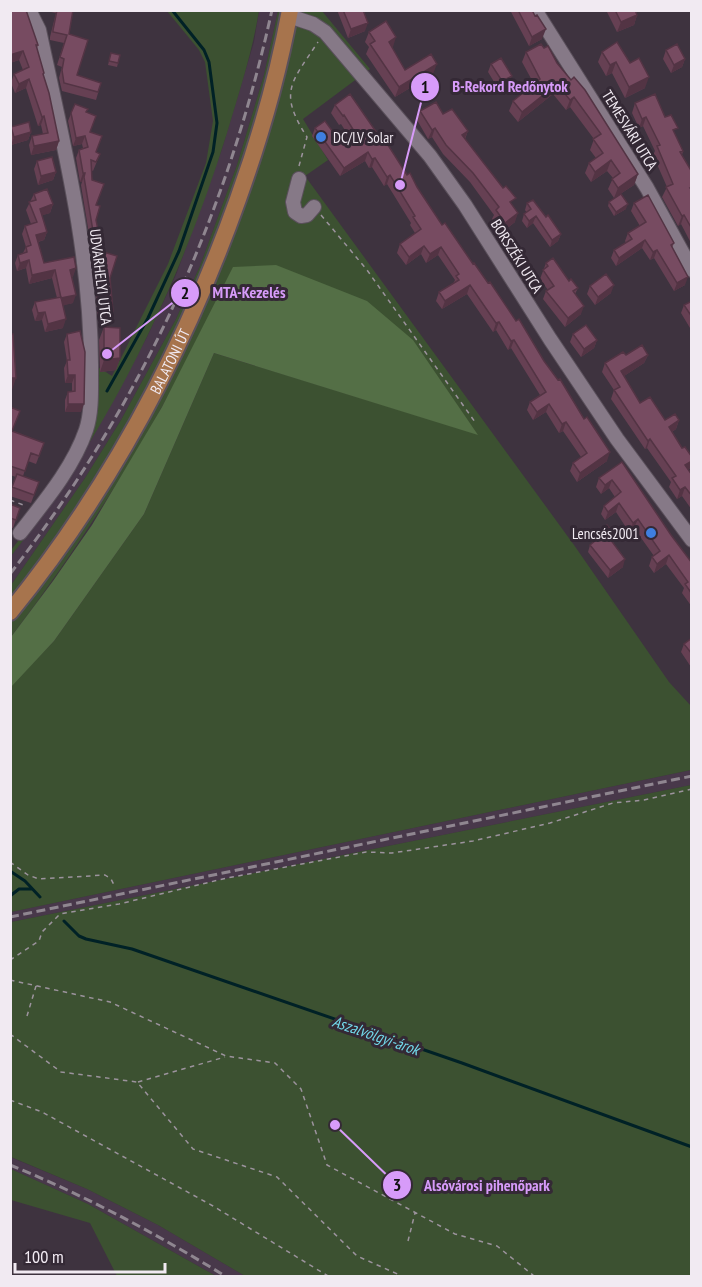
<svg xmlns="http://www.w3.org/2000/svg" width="702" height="1287" viewBox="0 0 702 1287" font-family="'PT Sans Narrow',sans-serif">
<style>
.built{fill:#48384a}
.green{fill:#3c5131}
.forest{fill:#546f46}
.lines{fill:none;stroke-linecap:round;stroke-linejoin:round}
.stream{stroke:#002126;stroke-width:3}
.minor-casing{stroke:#5a505b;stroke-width:16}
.major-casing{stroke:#5a505b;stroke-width:20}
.path{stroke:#9c939d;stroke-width:1.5;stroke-dasharray:4.5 4.5;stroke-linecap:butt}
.minor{stroke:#867987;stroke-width:14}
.major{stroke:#a7744d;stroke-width:16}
.rail{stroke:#8f8690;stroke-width:3;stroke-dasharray:9 4.5;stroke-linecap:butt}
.wall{fill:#664053}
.shaded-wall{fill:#533444}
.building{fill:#774b61;stroke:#533444;stroke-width:1.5}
.shop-dot{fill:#3f7fe0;stroke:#342935;stroke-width:2}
.labels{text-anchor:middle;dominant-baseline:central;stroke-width:6;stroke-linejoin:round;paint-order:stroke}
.street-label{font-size:15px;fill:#f1eaf2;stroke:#342935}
.poi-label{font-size:15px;fill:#f1eaf2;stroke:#342935;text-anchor:start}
.water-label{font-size:16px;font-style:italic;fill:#72d9ea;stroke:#342935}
.leader{fill:none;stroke:#d79bf9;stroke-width:2}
.callout-dot{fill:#d79bf9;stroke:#342935;stroke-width:2}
.mark-label{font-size:18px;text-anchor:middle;font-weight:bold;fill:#111}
.callout-label{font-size:16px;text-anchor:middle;font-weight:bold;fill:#d79bf9;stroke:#342935;stroke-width:6;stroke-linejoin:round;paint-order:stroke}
</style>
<rect width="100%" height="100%" fill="#3e333f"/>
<!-- built -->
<path class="built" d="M259 11H278L264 75 237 165 200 266 176 319 121 420 85 478 11 585V556L25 537 87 447 146 339 176 275 221 152 254 42Z
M691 770V785L11 922V912Z
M10 1157 87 1189 158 1225 245 1276H216L88 1204 11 1169Z"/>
<!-- green -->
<path class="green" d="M167 11H259C252 53 239 93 227 133 181 282 108 434 11 556V550C33 524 78 450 83 417 87 397 84 376 82 357L112 376 168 264 206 163 213 121 205 62 199 50Z
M278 11H322L370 69 303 119 328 160 305 176 574 545 669 682 691 706V770L11 912 10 687 54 641 144 514 214 353 477 434 234 267C210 312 188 360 163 405 118 486 67 563 11 637V585L85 478 121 420 176 319 200 266 237 165 264 75Z
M691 785V1276H245L158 1225 87 1189 11 1157V922Z
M11 1169 88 1204 216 1276H117L90 1223 11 1200Z"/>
<!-- forest -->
<path class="forest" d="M276 265 367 301 413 340 478 435 214 353 144 514 54 641 11 687V637L53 581 92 525 162 407 233 267Z"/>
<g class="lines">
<!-- stream -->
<path class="stream" d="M107 391 148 318 179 251 213 152 217 123 209 62 204 50 172 10
M10 871 25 881 40 897
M10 896 19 889H32
M64 921 79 936 86 939 132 949 462 1063 692 1147"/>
<defs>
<path id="minor" d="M535 10 647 188 692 270
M289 16 313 24 325 32 430 156 465 205 550 339 617 439 692 540
M299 179 293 202 295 212 301 216 307 215 314 207
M20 533C44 502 73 468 86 430 92 412 91 390 91 371 92 256 63 142 39 30L29 10"/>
<g id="major">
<path id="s1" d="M10 612C110 489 185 348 238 199 260 138 278 75 290 10"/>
</g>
</defs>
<!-- minor casing -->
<use href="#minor" class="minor-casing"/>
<!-- major casing -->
<use href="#major" class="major-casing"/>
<!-- path -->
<path class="path" d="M299 166 307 137C278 92 291 83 318 42
M321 215 367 270 475 422
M10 500 26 506
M10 862 28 875 39 879 105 875 111 879 115 887
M10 960 39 941 42 932 60 914 119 904 227 878 366 852 392 853 473 841 550 823 613 803 644 800 692 789
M10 980 110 1002 226 1056 275 1063 301 1089 327 1165 455 1234 497 1246 534 1276
M27 1016 36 986
M10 1034 61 1072 137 1082 193 1149 277 1177 357 1256 402 1276
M138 1082 225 1057
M10 1100 42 1112 213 1206 328 1276
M408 1241 415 1213"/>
<!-- minor -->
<use href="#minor" class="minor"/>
<!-- major -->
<use href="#major" class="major"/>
<!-- rail -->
<path class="rail" d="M10 574C141 405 226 219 272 10
M10 917 692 776
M10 1165C84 1195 157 1234 225 1276"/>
</g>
<!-- wall -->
<path class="wall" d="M10 10 38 45 37 48 44 73 43 76 59 141 56 150 31 155 29 145 32 136 43 134 41 125 38 126 26 88 15 93 11 83 14 74 23 70 19 60 10 63Z
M51 10H73L69 34 77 75 101 83 96 100 62 91 59 78 62 67 57 65 64 43 50 40V37L56 13 51 12Z
M337 10H363L365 31 348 38Z
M510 10H532L542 39 529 46Z
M606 10H637L636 11 637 15 634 25 617 32Z
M369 32 393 47 392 48 405 70 433 74 395 97 366 54 369 47 365 42Z
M544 48 557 63 638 174 634 185 614 198 608 189 613 178 607 171 591 182 585 173 589 163 596 158 590 150 594 139 570 107 566 110 553 94 518 122 509 111 513 101 534 84 522 62 526 52Z
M666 50 685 59 682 67 671 73 663 59Z
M602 52 630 63 645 88 625 98 612 73 606 76 598 62Z
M111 53 118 63 117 67 108 65Z
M491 64 509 84 499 90 488 72Z
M635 103 665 117 675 134 683 151 682 155 692 172V245L681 224 678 226 662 197 667 187 653 155 655 151 643 126 639 128 632 113Z
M75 104 86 112 96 152 100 154 93 171 91 170 96 205V220L98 230 95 238 90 240 81 185 82 182H80L76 158 79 150 83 148 82 144 73 146 68 121Z
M335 105 379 136 417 187 442 225 544 361 607 461 577 482 570 471 573 463 581 457 563 431 559 433 546 412 533 420 527 410 530 402 540 395 511 348 508 350 496 330 493 332 467 294 442 309 436 301 439 292 453 284 455 280 438 255 426 263 421 254 406 265 397 253 400 244 415 233 410 225 411 223 387 184 384 186 372 167 369 168 365 161 340 176 312 136 315 128 341 143 350 138 341 124 339 125 331 113Z
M420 111 443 114 468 131 465 139 513 206 515 222 502 232 492 219 494 215 470 182 443 154 432 137 428 139 417 120Z
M11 127 31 132 28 140 11 145Z
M37 161 56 172 53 180 38 185 34 169Z
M34 194 53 204 50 213 42 215 47 232 44 240 38 242 44 263 73 277H72L73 303 63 305V328L45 332 42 320 35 321 32 310 35 302 57 298 52 278 29 284 26 268 17 271 15 263 18 255 23 253 26 247 22 234 25 226 31 224 26 210Z
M609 202 626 209 614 216 608 206Z
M527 203 546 217 561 234 558 241 550 247 533 223 527 228 522 221 524 214 527 213 525 210Z
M634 203 674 243 672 248 685 285 674 291 654 258 650 260 642 248 616 266 611 258 614 250 626 243 625 241 628 233 640 226 631 211Z
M100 251 110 278V319L98 320 94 269Z
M546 263 578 288 575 294 581 314 565 327 543 299 546 291 548 290 540 279Z
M590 286 611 293 595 305 587 294Z
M692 301V327L690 328 681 313 684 305Z
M104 327 120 358 116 370 100 372 99 340Z
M67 334 81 412H65V400L68 392H72V383H65L64 368 67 361 64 342Z
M573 334 597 340 594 348 581 357 570 342Z
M626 355H648L644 363 624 376 640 403 665 420H679L676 429 672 432 690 468 688 470 692 475V510L682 496 677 499 669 487 671 482 647 448 645 449 611 399 614 390 602 372 605 363Z
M10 407 13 431 44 443 36 464 28 461 23 476 39 482 31 503 10 496V491L16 477 10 475Z
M622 462 671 535 692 563V607L682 593 684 588 666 564 654 573 649 566 652 557 654 556 634 528 629 532 616 512 605 520 601 514 604 506 615 497 609 488 601 494 596 487 599 478Z
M10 504 20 508 13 528 10 527Z
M598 531 615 536 613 542 623 567 608 578 588 552 590 545 596 540 595 538Z
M692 638V667H691L681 652 684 644Z"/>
<!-- shaded-wall -->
<path class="shaded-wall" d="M637 15 634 25 617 32 621 22Z
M368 23 365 31 348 38 351 29Z
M546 29 542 39 529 46 532 37Z
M396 37 393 47 385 52 389 42Z
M23 51 19 60 10 63V55Z
M685 59 682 67 671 73 674 65Z
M616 62 612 73 606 76 610 65Z
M437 64 433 74 395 97 399 87Z
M512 76 509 84 499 90 502 81Z
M649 77 645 88 625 98 629 87Z
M29 79 26 88 15 93 19 84Z
M557 84 553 94 518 122 522 112Z
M574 97 570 107 566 110 570 100Z
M44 116 41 125 38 126 42 117Z
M646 117 643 126 639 128 642 119Z
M435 128 432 137 428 139 432 130Z
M468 131 464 140 462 135Z
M31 132 28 140 11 145 14 137Z
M85 136 82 144 73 146 76 138Z
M59 141 56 150 31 155 34 146Z
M368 152 365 161 340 176 344 168Z
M375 158 372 167 369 168 372 159Z
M611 160 607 171 591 182 595 172Z
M56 172 53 180 38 185 41 176Z
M83 173H85L82 182H80Z
M638 174 634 185 614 198 618 188Z
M390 175 387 184 384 186 387 177Z
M53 204 50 213 37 217 40 209Z
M628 204 626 209 614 216 616 212Z
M518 213 515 222 502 232 505 223Z
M684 215 681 224 678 226 682 216Z
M536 216 533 223 527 228 529 221Z
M98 230 95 238 90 240 93 231Z
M47 232 44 240 33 243 36 235Z
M561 234 558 241 550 247 552 240Z
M645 240 642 248 616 266 619 258Z
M424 246 421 254 406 265 409 257Z
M441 247 438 255 426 263 430 254Z
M657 250 654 258 650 260 653 252Z
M29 260 26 268 17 271 20 263Z
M76 268 73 277 67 278 70 270Z
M55 270 52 278 29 284 32 275Z
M688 277 685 285 674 291 677 283Z
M470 285 467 294 442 309 445 301Z
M614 285 611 293 595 305 598 297Z
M76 295 73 303 58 307 61 298Z
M584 306 581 314 565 327 568 318Z
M113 311 110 319 98 320 101 312Z
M45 312 42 320 35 321 38 313Z
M66 319 63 328 45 332 48 324Z
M499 322 496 330 493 332 496 323Z
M514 340 511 348 508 350 511 341Z
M597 340 594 348 581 357 584 349Z
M648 355 644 363 618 380 621 371Z
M120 358 116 370 100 372 104 360Z
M68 375H75L72 383H65Z
M10 378H16L12 390H10Z
M68 404H84L81 412H65Z
M549 404 546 412 533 420 537 412Z
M679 420 676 429 666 436 669 427Z
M566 422 563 431 559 433 562 424Z
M650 439 647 448 645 449 648 441Z
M610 452 607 461 577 482 580 473Z
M692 461 690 468 682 474 685 465Z
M612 480 609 488 601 494 605 485Z
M685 487 682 496 677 499 680 490Z
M619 503 616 512 605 520 608 512Z
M638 519 634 528 629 532 633 523Z
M669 555 666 564 654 573 657 564Z
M625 559 623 567 608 578 610 570Z"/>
<!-- building -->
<path class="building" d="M10 10H26L38 45H36L44 73 43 74 49 93 59 141 34 146 32 136 48 133 44 116 42 117 29 79 19 84 14 74 29 67 23 51 10 55Z
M57 10H73L69 34 88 40 77 75 101 83 98 92 64 83 62 70 64 59 60 57 67 35 53 32V30Z
M343 10H363L368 23 351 29Z
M518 10H532L535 16 537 15 546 29 532 37Z
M615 10H635L637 15 621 22Z
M386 21 396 37 389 42 405 70 431 54 437 64 399 87 370 44 375 41 369 32Z
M617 42 630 63 639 58 649 77 629 87 616 62 610 65 602 52Z
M541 44 544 48 548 46 557 63 571 80 574 77 585 90 638 174 618 188 612 179 620 173 611 160 595 172 589 163 603 153 593 139 601 134 574 97 570 100 557 84 522 112 513 101 540 79 526 52Z
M677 44 685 59 674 65 666 50Z
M111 53 120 55 118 63 109 61Z
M501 58 512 76 502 81 491 64Z
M350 94 379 136 381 134 407 175 410 173 417 187 442 225 445 223 473 264 474 263 488 283 490 282 516 321 519 319 544 361 558 380 560 379 584 419 587 417 610 452 580 473 573 463 587 453 566 422 562 424 549 404 537 412 530 402 546 392 514 340 511 341 499 322 496 323 470 285 445 301 439 292 459 280 456 276 459 274 441 247 430 254 424 246 409 257 400 244 421 229 413 217 415 216 390 175 387 177 375 158 372 159 368 152 344 168 315 128 325 121 341 143 356 134 344 115 343 116 335 105Z
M655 94 665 117 671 115 678 128 673 130 683 151 680 152 692 172V187L690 188 692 190V229L684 215 682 216 666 187 673 184 657 146 660 145 646 117 642 119 635 103Z
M436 102 443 114 452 109 468 131 462 135 503 188 506 186 516 198 510 202 518 213 505 223 496 210 499 207 473 173 446 145 435 128 432 130 420 111Z
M75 104 88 109 86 112 96 116 90 132 102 136 96 152 100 154 96 162 91 160 92 180 104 184 96 205 100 206 96 220 98 230 93 231 84 177 85 173H83L79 150 88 147 85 136 76 138 71 113Z
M29 122 31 132 14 137 11 127Z
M52 157 56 172 41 176 37 161Z
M47 189 53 204 40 209 47 232 36 235 44 263 74 257 76 268 70 270 76 295 61 298 55 270 32 275 29 260 20 263 18 255 27 252 26 247 31 245 25 226 37 222 29 202 36 200 34 194Z
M621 194 628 204 616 212 609 202Z
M648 195 674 243 671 245 688 277 677 283 657 250 653 252 645 240 619 258 614 250 632 239 628 233 646 222 634 203Z
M533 200 546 217 548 215 561 234 552 240 536 216 529 221 524 214 531 209 527 203Z
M100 251 117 256 110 278 113 311 101 312 97 261Z
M553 258 569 281 571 279 578 288 573 291 584 306 568 318 546 291 554 286 543 270 548 266 546 263Z
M606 274 614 285 598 297 590 286Z
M61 297 66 319 48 324 45 312 38 313 35 302Z
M692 301V317L684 305Z
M586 325 597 340 584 349 573 334Z
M104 327 120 328V358L104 360Z
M80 331 85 352 84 404H68V392L75 391V375H68L67 360H70L67 334Z
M10 334H13L16 378H10Z
M642 345 648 355 621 371 640 403 650 397 665 420 675 414 679 420 669 427 682 448 685 447 692 457V461L685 465 692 475V496L685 487 680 490 672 478 676 476 650 439 648 441 614 390 620 387 605 363 623 352 626 355Z
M10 407 20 411 12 431 44 443 39 456 31 453 25 471 10 466Z
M622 462 671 535 692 563V594L685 584 688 582 669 555 657 564 652 557 660 551 638 519 633 523 619 503 608 512 604 506 621 492 612 480 605 485 599 478Z
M17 474 39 482 34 495 12 487Z
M10 504 20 508 16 520 10 518Z
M607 525 615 536 610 539 625 559 610 570 590 545 601 536 598 531Z
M692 638V654L684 644Z"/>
<!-- markers -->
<g class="shop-dot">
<circle cx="321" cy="137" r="6"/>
<circle cx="651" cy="533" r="6"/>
</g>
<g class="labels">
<!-- street labels -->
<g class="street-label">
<text transform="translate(630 130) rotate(58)">TEMESVÁRI UTCA</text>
<text transform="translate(517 256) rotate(58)">BORSZÉKI UTCA</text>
<text transform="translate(101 277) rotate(83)">UDVARHELYI UTCA</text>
<text stroke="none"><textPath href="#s1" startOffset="298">BALATONI ÚT</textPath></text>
</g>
<!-- poi labels -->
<g class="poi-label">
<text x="333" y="137">DC/LV Solar</text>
<text x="639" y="533" text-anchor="end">Lencsés2001</text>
</g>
<!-- water labels -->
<g class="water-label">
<text transform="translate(376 1035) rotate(19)">Aszalvölgyi-árok</text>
</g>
</g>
<!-- callouts -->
<path class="leader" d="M400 185L425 87M107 354L185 293M335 1125L397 1185"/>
<g class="callout-dot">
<circle cx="400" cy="185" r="6"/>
<circle cx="107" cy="354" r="6"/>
<circle cx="335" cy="1125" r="6"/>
<circle cx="425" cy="87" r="15"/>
<circle cx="185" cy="293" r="15"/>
<circle cx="397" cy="1185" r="15"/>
</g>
<g class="mark-label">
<text x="425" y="93">1</text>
<text x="185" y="299">2</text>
<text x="397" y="1191">3</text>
</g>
<g class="callout-label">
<text x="510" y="92">B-Rekord Redőnytok</text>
<text x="249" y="298">MTA-Kezelés</text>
<text x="487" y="1191">Alsóvárosi pihenőpark</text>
</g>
<!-- border -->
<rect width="702" height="1287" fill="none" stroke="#f1eaf2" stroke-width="24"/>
<!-- scale -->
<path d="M15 1263v9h150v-9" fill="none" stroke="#f1eaf2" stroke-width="3"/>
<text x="24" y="1263" font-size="18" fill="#f1eaf2" stroke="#342935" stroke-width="4.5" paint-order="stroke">100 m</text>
</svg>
